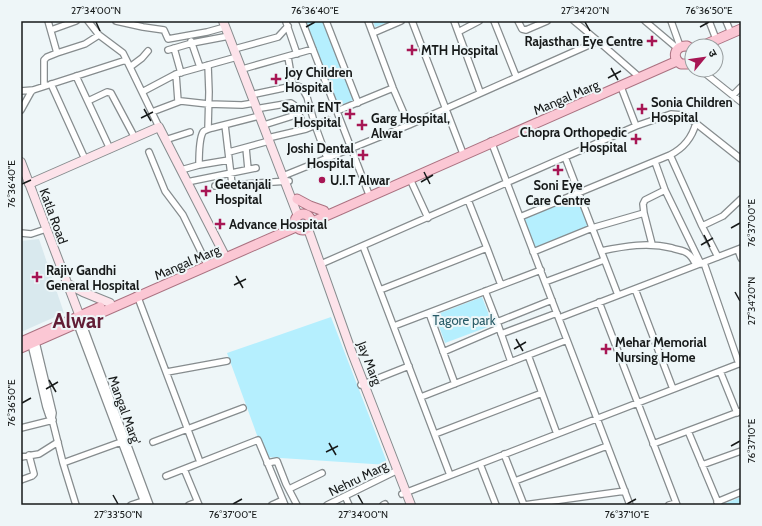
<svg xmlns="http://www.w3.org/2000/svg" width="762" height="526" viewBox="0 0 762 526" font-family="Cabin,'Noto Sans Devanagari',sans-serif">
<style>
.built{fill:#d9e9ee}
.green{fill:#b5effe}
.lines{fill:none;stroke-linecap:round;stroke-linejoin:round}
.street-casing{stroke:#868c8e;stroke-width:8}
.secondary-casing{stroke:#868c8e;stroke-width:10}
.primary-casing{stroke:#aa7281;stroke-width:11}
.street{stroke:#fff;stroke-width:5.5}
.secondary{stroke:#fde3ea;stroke-width:8}
.primary{stroke:#fbc7d4;stroke-width:9}
.ticks{fill:none;stroke:#171a1a;stroke-width:1.5}
.poi-dot{fill:#a71654;stroke:#eef6f8;stroke-width:1.5}
.labels{text-anchor:middle;dominant-baseline:central;stroke-width:4;stroke-linejoin:round;paint-order:stroke}
.poi-label{font-size:13px;font-weight:bold;fill:#171a1a;stroke:#eef6f8;text-anchor:start}
.street-label{font-size:13px;fill:#171a1a;stroke:#eef6f8}
.park-label{font-size:13px;fill:#285b67;stroke:#eef6f8}
.town-label{font-size:21px;font-weight:bold;fill:#611d35;stroke:#eef6f8}
.neatline{fill:none;stroke:#171a1a;stroke-width:1.5}
.ticks-label{font-size:10px;text-anchor:middle;fill:#171a1a}
</style>
<rect width="100%" height="100%" fill="#eef6f8"/>
<!-- built -->
<path class="built" d="M39 239 64 313 21 332V241Z"/>
<!-- green -->
<path class="green" d="M305 21H324L354 100 338 106Z
M373 21H392L375 27Z
M578 196 589 227 534 249 523 219Z
M295 221a6 6 0 1 1 12 0a6 6 0 1 1-12 0Z
M482 297 493 325 445 343 435 315Z
M331 317 388 465 265 457 227 353Z
M741 497V505H721Z"/>
<g class="lines">
<defs>
<path id="street" d="M88 21 99 35 123 53 127 61
M116 21 143 27 164 30 168 39 207 32 225 27
M302 21 368 192
M326 21 358 103
M368 21 393 88 409 125 598 41 637 75
M412 21 462 151
M454 21 480 92
M494 21 516 76
M518 21 522 29 526 30 547 21
M574 21 598 41
M645 21 677 48
M671 21 680 46
M709 21 716 39
M726 21 731 33
M286 22 297 54
M51 30 76 21
M458 32 479 21
M373 33 401 21
M191 41 200 67
M174 48 181 73
M238 48 278 37 288 26
M168 50 192 43 229 36
M57 53 85 44 99 35
M288 57 293 86
M130 67 142 58 148 51
M246 68 313 49
M701 70 741 102
M176 74 178 101
M76 76 110 149
M51 84 85 159
M44 85V60L47 57 57 53 48 21
M621 87 636 126
M21 91 33 90
M142 92 176 74 237 57
M255 94 293 86H298L302 88 307 97 315 125 327 158
M733 95 741 87
M88 101 107 92 111 93 135 138
M261 108 291 103 294 105 306 129
M21 110 31 92 33 90 123 61H127L159 127
M337 111 393 88
M152 112 181 101 208 104 242 105 254 103
M696 123C692 138 684 148 670 155L702 226 718 257
M267 124 299 114
M225 125 232 184
M208 129 209 92 208 65
M272 137 306 129 328 120
M165 140 190 132
M491 141 630 505
M246 148 248 169
M149 152 165 191 183 215 206 262
M229 152 269 141
M565 157 618 295
M655 162 665 190 701 264
M199 165C199 157 199 139 203 132 205 130 209 129 212 128L259 116
M181 170 199 165 229 160
M283 176 409 125
M410 179 428 218
M187 182 256 168
M215 186 289 181
M644 213 643 204 645 200 665 190
M520 217 670 155
M702 226 723 216 741 199
M21 233 31 234 46 229
M363 246 450 475
M487 248 501 285
M738 250 741 258
M601 251C625 246 648 242 672 248 677 250 683 250 687 253 692 256 694 261 696 265
M533 252 592 228 644 213 652 244
M704 263 739 364
M321 264 636 126 671 114 683 115 688 117 741 159
M545 282 604 260
M635 289 673 389
M380 290 487 248 468 200
M485 291 497 322
M137 295 200 462
M599 302 677 505
M429 313 455 384
M559 318 741 248
M82 322 150 505
M77 324 145 505
M394 326 541 270
M501 334 557 313
M36 342 53 413 52 419 63 463 76 505
M31 344 46 407 49 416 52 419
M443 352 499 328
M528 355 557 434
M511 362 497 322 552 300
M720 371 737 413
M167 372 227 361
M361 385 409 366
M421 397 567 340
M21 428 53 420
M688 431 719 505
M435 434 542 393
M153 442 243 408
M653 444 741 411
M504 454 524 505
M21 457 39 454 58 442
M63 463 121 442
M267 463 277 461 286 484 297 505
M480 464 496 505
M702 465 741 451
M184 469 199 505
M166 476 258 440 285 505
M21 480 32 476 34 474 29 455
M515 481 607 446
M289 489 322 473
M402 494 741 363
M345 496 349 505
M717 502 741 492
M131 505 143 501
M189 505 197 502
M272 505 283 500
M327 505 398 470
M383 505 385 504
M524 505 625 491
M669 505 676 503"/>
<path id="secondary" d="M223 21 298 216
M21 162 82 322
M29 184 159 127 224 254
M308 229 352 353 411 505
M66 283 83 292 110 303"/>
<path id="primary" d="M702 46 741 29
M692 49 687 46C675 45 671 58 681 64H688L692 61
M297 199 310 206 324 211
M295 222a8 8 0 1 1 16 0a8 8 0 1 1-16 0Z
M310 223 677 61
M21 342 100 307
M21 348 296 227"/>
</defs>
<!-- street casing -->
<use href="#street" class="street-casing"/>
<!-- secondary casing -->
<use href="#secondary" class="secondary-casing"/>
<!-- primary casing -->
<use href="#primary" class="primary-casing"/>
<!-- street -->
<use href="#street" class="street"/>
<!-- secondary -->
<use href="#secondary" class="secondary"/>
<!-- primary -->
<use href="#primary" class="primary"/>
</g>
<!-- ticks -->
<path class="ticks" d="M96 22 100 31M585 22 590 31M306 27 315 22M700 27 709 22M611 68 618 80M608 78 621 71M144 109 151 121M141 118 153 112M424 172 430 184M421 182 433 175M22 184 31 180M731 228 740 223M704 235 710 247M701 245 713 238M236 276 243 288M234 285 246 279M735 292 740 301M516 339 523 351M514 349 526 342M49 380 56 392M46 389 58 382M22 403 31 398M329 443 336 455M731 446 740 441M326 452 338 446M113 495 118 504M358 495 363 504M233 504 242 499M627 504 636 499"/>
<!-- markers -->
<g class="poi-dot">
<path d="M650 35h4v4h4v4h-4v4h-4v-4h-4v-4h4z"/>
<path d="M410 44h4v4h4v4h-4v4h-4v-4h-4v-4h4z"/>
<path d="M274 73h4v4h4v4h-4v4h-4v-4h-4v-4h4z"/>
<path d="M640 103h4v4h4v4h-4v4h-4v-4h-4v-4h4z"/>
<path d="M348 108h4v4h4v4h-4v4h-4v-4h-4v-4h4z"/>
<path d="M360 119h4v4h4v4h-4v4h-4v-4h-4v-4h4z"/>
<path d="M634 133h4v4h4v4h-4v4h-4v-4h-4v-4h4z"/>
<path d="M361 149h4v4h4v4h-4v4h-4v-4h-4v-4h4z"/>
<path d="M556 164h4v4h4v4h-4v4h-4v-4h-4v-4h4z"/>
<circle cx="322" cy="180" r="4"/>
<path d="M204 185h4v4h4v4h-4v4h-4v-4h-4v-4h4z"/>
<path d="M218 218h4v4h4v4h-4v4h-4v-4h-4v-4h4z"/>
<path d="M35 271h4v4h4v4h-4v4h-4v-4h-4v-4h4z"/>
<path d="M604 343h4v4h4v4h-4v4h-4v-4h-4v-4h4z"/>
</g>
<g class="labels">
<!-- poi labels -->
<g class="poi-label">
<text x="643" y="41" text-anchor="end">Rajasthan Eye Centre</text>
<text x="421" y="50">MTH Hospital</text>
<text x="285" y="72">Joy Children<tspan x="285" dy="15">Hospital</tspan></text>
<text x="651" y="102">Sonia Children<tspan x="651" dy="15">Hospital</tspan></text>
<text x="341" y="107" text-anchor="end">Samir ENT<tspan x="341" dy="15">Hospital</tspan></text>
<text x="371" y="118">Garg Hospital,<tspan x="371" dy="15">Alwar</tspan></text>
<text x="627" y="132" text-anchor="end">Chopra Orthopedic<tspan x="627" dy="15">Hospital</tspan></text>
<text x="354" y="148" text-anchor="end">Joshi Dental<tspan x="354" dy="15">Hospital</tspan></text>
<text x="330" y="180">U.I.T Alwar</text>
<text x="215" y="184">Geetanjali<tspan x="215" dy="15">Hospital</tspan></text>
<text x="558" y="185" text-anchor="middle">Soni Eye<tspan x="558" dy="15">Care Centre</tspan></text>
<text x="229" y="224">Advance Hospital</text>
<text x="46" y="270">Rajiv Gandhi<tspan x="46" dy="15">General Hospital</tspan></text>
<text x="615" y="342">Mehar Memorial<tspan x="615" dy="15">Nursing Home</tspan></text>
</g>
<!-- street labels -->
<g class="street-label">
<text transform="translate(566 97) rotate(-23)">Mangal Marg</text>
<text transform="translate(54 216) rotate(70)">Katla Road</text>
<text transform="translate(187 262) rotate(-23)">Mangal Marg</text>
<text transform="translate(370 363) rotate(69)">Jay Marg</text>
<text transform="translate(125 410) rotate(70)">Mangal Marg'</text>
<text transform="translate(358 478) rotate(-26)">Nehru Marg</text>
</g>
<!-- park labels -->
<g class="park-label">
<text x="464" y="320">Tagore park</text>
</g>
<!-- town labels -->
<g class="town-label">
<text x="78" y="320">Alwar</text>
</g>
</g>
<!-- border -->
<rect width="762" height="526" fill="none" stroke="#eef6f8" stroke-width="44"/>
<!-- north arrow -->
<g transform="translate(704 58) rotate(61)"><circle r="19" fill="#eef6f8" stroke="#989e9f"/>
<path d="M0-3L7 15L0 10L-7 15Z" fill="#a71654"/>
<text y="-6" font-size="11" font-weight="bold" text-anchor="middle" fill="#171a1a">उ</text>
</g>
<rect x="22" y="22" width="718" height="482" class="neatline"/>
<g class="ticks-label">
<text x="96" y="14">27°34'00"N</text>
<text x="315" y="14">76°36'40"E</text>
<text x="585" y="14">27°34'20"N</text>
<text x="709" y="14">76°36'50"E</text>
<text transform="translate(11 184) rotate(-90)" y="4">76°36'40"E</text>
<text transform="translate(751 223) rotate(-90)" y="4">76°37'00"E</text>
<text transform="translate(751 301) rotate(-90)" y="4">27°34'20"N</text>
<text transform="translate(11 403) rotate(-90)" y="4">76°36'50"E</text>
<text transform="translate(751 441) rotate(-90)" y="4">76°37'10"E</text>
<text x="118" y="518">27°33'50"N</text>
<text x="233" y="518">76°37'00"E</text>
<text x="363" y="518">27°34'00"N</text>
<text x="627" y="518">76°37'10"E</text>
</g>
</svg>
